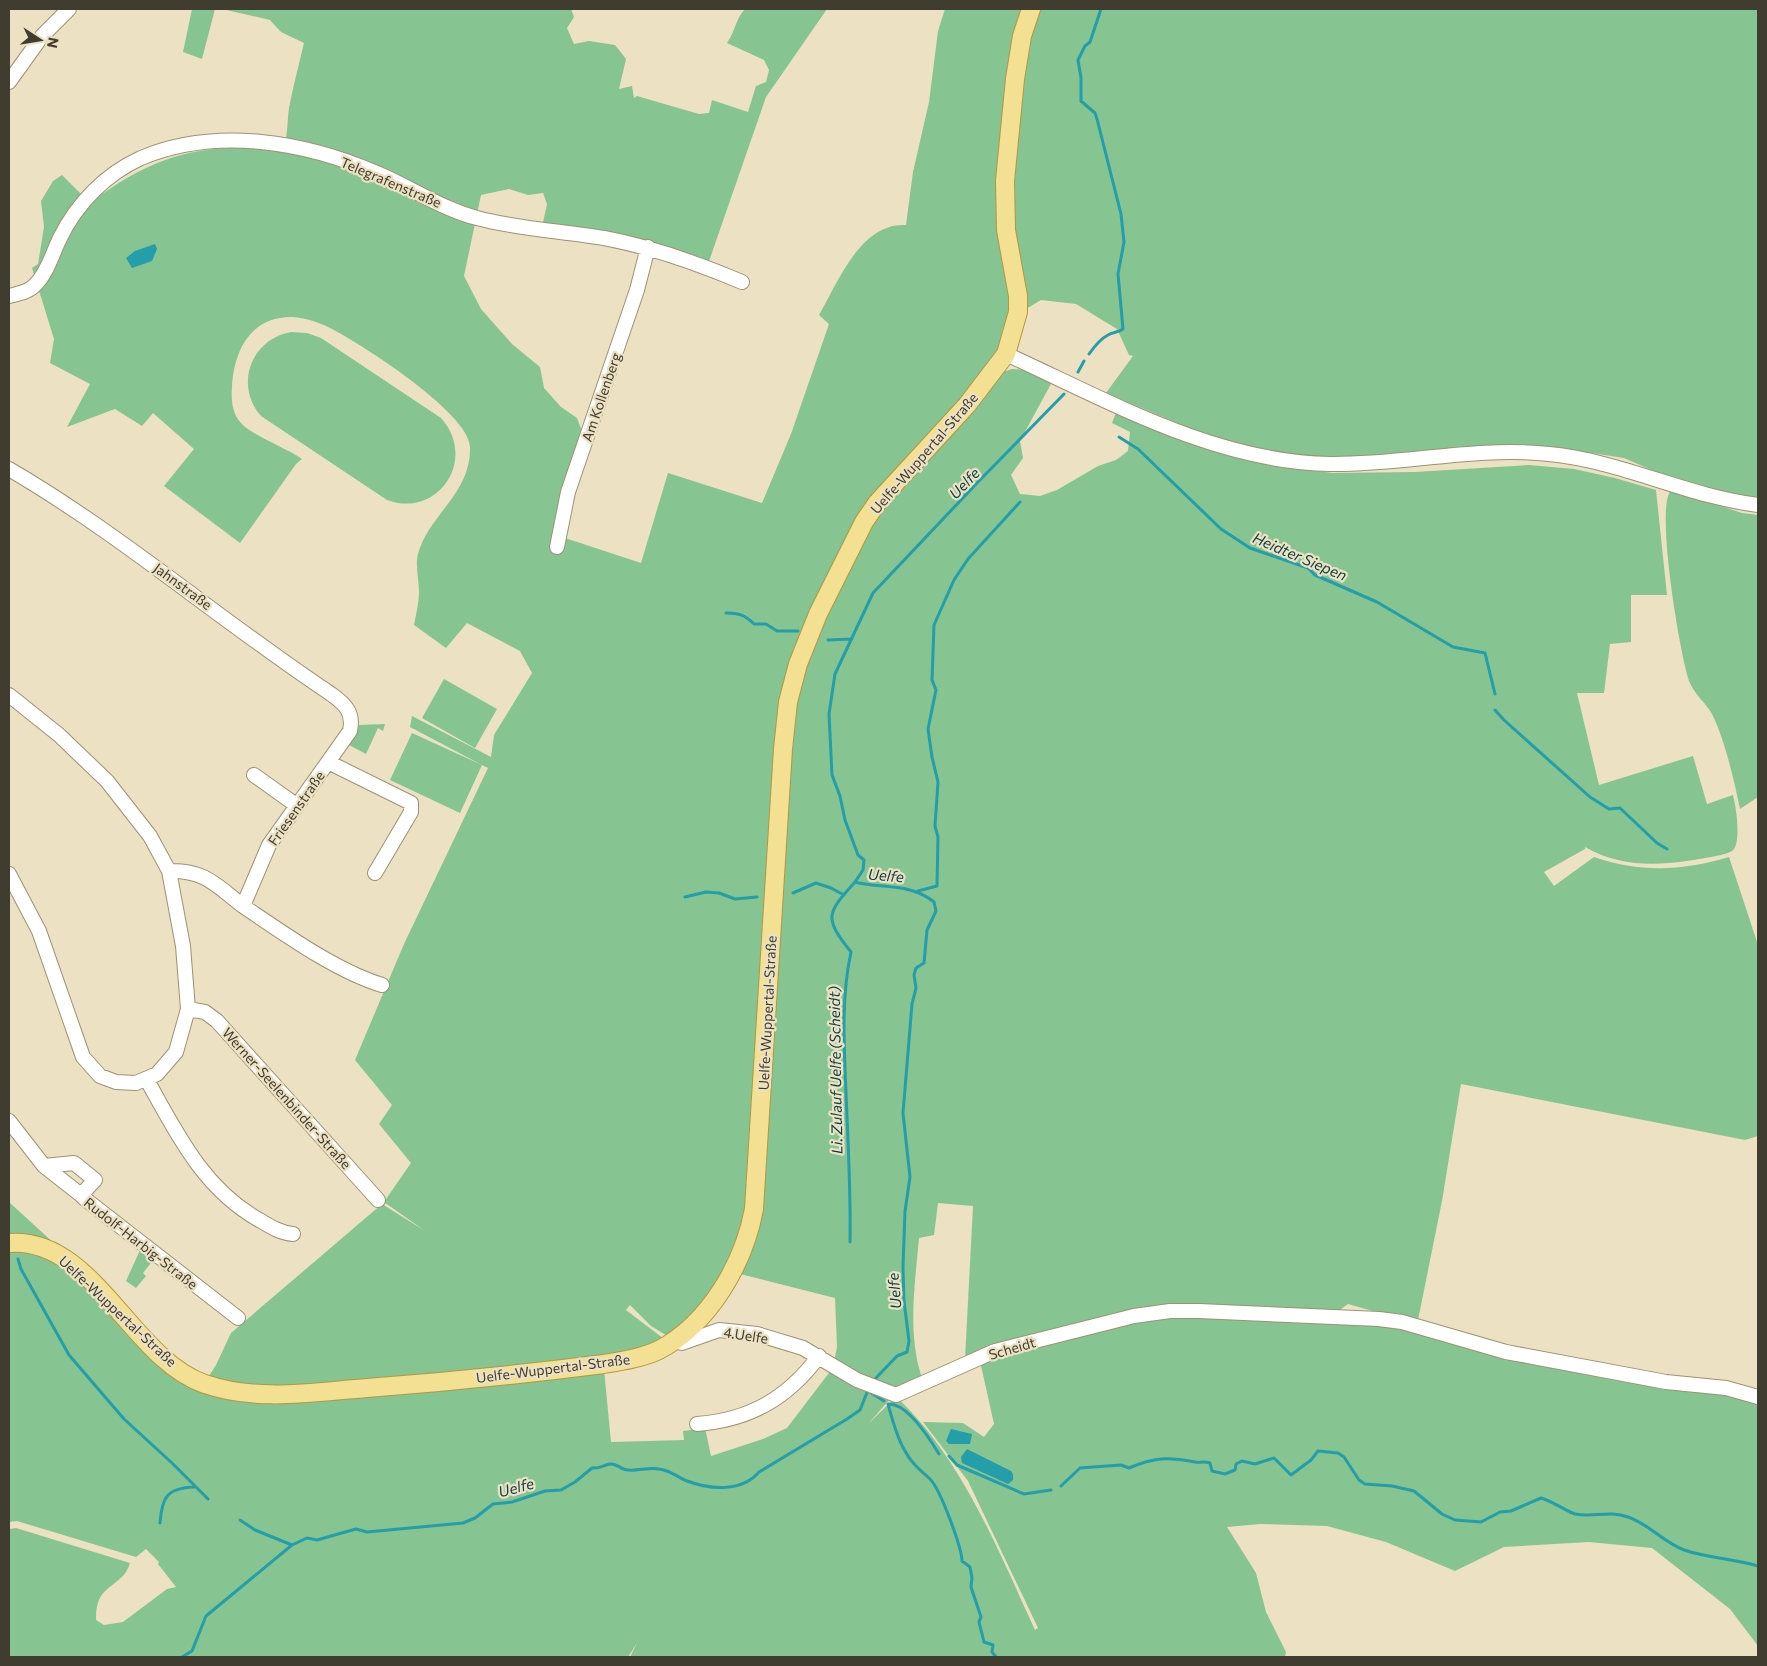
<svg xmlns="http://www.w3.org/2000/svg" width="1767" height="1666" viewBox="0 0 1767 1666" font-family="Commissioner,sans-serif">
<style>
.green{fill:#86c492}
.water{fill:#249ea9}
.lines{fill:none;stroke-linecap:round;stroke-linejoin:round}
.stream{stroke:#249ea9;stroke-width:3}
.minor-casing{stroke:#9c9275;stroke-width:16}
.major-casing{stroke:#b19941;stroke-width:20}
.minor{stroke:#fff;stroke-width:14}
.major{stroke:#f4e092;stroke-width:18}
.labels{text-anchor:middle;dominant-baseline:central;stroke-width:4.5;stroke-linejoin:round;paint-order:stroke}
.street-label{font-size:14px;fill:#413c30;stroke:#ece1c2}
.water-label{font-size:15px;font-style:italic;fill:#0b3f44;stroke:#ece1c2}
</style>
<rect width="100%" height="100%" fill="#ece1c2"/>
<!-- green -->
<path class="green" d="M192 9H215L202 59 183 52Z
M222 9H571L574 17 567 28 574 44 589 41 615 45 626 59 619 89 632 86 634 98 637 96 699 114 709 113 712 100 748 112 756 86 766 82 769 70 764 60 727 43C735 32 736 18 745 9H827L766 97 707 267 542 227 547 204 543 193 528 195 509 189 481 195 464 276 481 309 512 344 540 367 544 388 561 407 577 418 586 442 559 536 641 563 668 473 762 503 791 434 829 324 819 315C838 282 861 222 906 225L913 172 929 102 938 31 945 9H1026L1007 109 1013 301 998 360 874 501 788 689 751 1189 741 1240 709 1296 669 1337 651 1326 630 1305 626 1310 664 1339 635 1353 286 1390 206 1381 216 1365 231 1333 382 1204 425 1231 384 1202 411 1163 379 1124 392 1105 355 1060 404 944 488 768 482 765 460 813 390 780 412 733 482 765 410 727 412 716 491 757 494 735 532 673 520 651 467 623 446 648 414 625C416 614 419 603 419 592 419 580 415 565 418 554 429 514 471 494 470 447 470 413 356 340 326 326 315 321 305 318 293 317 251 316 234 350 232 387 231 399 232 414 241 423 251 435 287 448 302 459L296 464 240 543 164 486 194 449 153 413 142 426 115 409 67 427 90 384 50 363 54 339 32 268 38 264 44 227 41 201 53 181 62 175 90 203C155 154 202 142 283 150 288 136 287 123 289 108 293 86 299 65 304 43L281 32 270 20Z
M1035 9H1758V500L1746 499 1670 478 1624 458 1585 452 1523 448 1330 459 1290 455 1211 437 1106 393 1133 356 1129 355 1117 329 1076 304 1041 300 1021 312 1009 214 1018 90Z
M291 332 307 333 321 338 441 418C478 459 438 519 387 500L261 416C234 385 251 339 291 332Z
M1012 369 1024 370 1052 382 1020 441 1023 458 1011 475 1020 494 1040 496 1057 490 1098 466 1116 460 1128 451 1130 432 1112 423 1117 410 1268 463 1332 473 1415 472 1529 465 1574 469 1615 478 1656 490 1667 595H1631V642L1610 644 1604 693H1577L1599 785 1693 756 1707 804 1733 795C1736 806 1742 844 1732 851 1729 853 1724 854 1721 855 1675 864 1628 872 1585 847V849L1544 872 1554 886 1594 857C1640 873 1683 871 1729 857L1758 945V1136L1745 1140 1461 1084 1442 1201 1418 1320 1394 1317 1348 1304 1334 1314 1189 1307 965 1359 973 1206 938 1203 934 1235 919 1238C915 1284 907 1334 922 1378L907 1387 887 1389 834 1362 837 1347 835 1298 736 1273 750 1243 796 680 866 527 1003 372Z
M1675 491 1742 513 1758 515V797L1740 809C1734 780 1725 740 1712 714 1706 703 1695 695 1690 683 1680 657 1656 510 1670 492Z
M444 679 497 709 475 748 422 718Z
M385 724 383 731 378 728 366 754 349 745 359 725Z
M9 1202 56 1245 9 1241Z
M141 1248 154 1259 143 1273 146 1276 136 1288 126 1281Z
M28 1249 60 1258 127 1327 224 1392 604 1369 611 1442 684 1440 683 1431 705 1428 711 1456 763 1439 787 1428 832 1369 890 1399 869 1423 896 1397C961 1456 999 1552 1035 1630L1038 1628 968 1481 923 1422 963 1423 984 1437 994 1424 980 1361 1134 1320 1171 1316 1381 1324 1409 1328 1553 1367 1604 1378 1658 1386 1714 1390 1758 1402V1646L1730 1609 1652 1548 1589 1542 1504 1547 1455 1571 1386 1542 1327 1526 1260 1524 1227 1527 1256 1573 1266 1612 1286 1652 1285 1657H630L637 1643 628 1657H9V1529L16 1528 130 1563C122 1590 95 1581 96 1620L104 1625 123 1622 167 1589 176 1587 158 1564 159 1562 146 1549 136 1557 17 1521 9 1522V1251Z"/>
<!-- water -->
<path class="water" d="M155 244 157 249 152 261 132 268 126 258 135 251Z
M951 1429 972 1434 970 1444H949L946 1441Z
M967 1449 1011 1471 1013 1474V1480L1008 1484 962 1463 961 1457Z"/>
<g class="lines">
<!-- stream -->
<path class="stream" d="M1089 354C1094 347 1100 339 1108 335 1113 332 1118 333 1123 329L1118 274 1124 242 1121 214 1097 119 1095 113 1081 101V78L1078 60 1085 46 1090 42 1101 9
M1078 372 1084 361
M1119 437 1138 449 1221 529 1250 548 1308 568 1315 575 1377 602 1453 647 1485 653 1495 694
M726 613C739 613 745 615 754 624H766L777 631H798
M828 640 852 639
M1495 710 1504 720 1590 797 1609 809 1620 808 1657 843 1667 849
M918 891 937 886 938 837 935 826 938 782 932 757 928 729 936 690 932 680 934 625 954 580 968 559 1020 502
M793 893 816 883 831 888 844 895
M685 897 706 892 719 893 735 899 757 897
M850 1242C851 1192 848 1143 846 1093 844 1045 841 998 851 952 824 918 826 914 855 882
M18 1259 21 1269 69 1355 124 1419 172 1463 208 1499
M876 1378 897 1356 907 1352 909 1341 904 1301 903 1267 905 1211 910 1177 903 1113 912 1004 916 988 914 975 916 968 924 963 927 930 936 911 934 902C911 883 883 889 855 882L863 870 864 860 858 855 845 820 840 796 832 775 829 714 835 674 873 593 978 482 1064 394
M868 1391 884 1401
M939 1454C930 1439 907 1403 888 1404 892 1419 897 1438 905 1451 911 1463 921 1471 930 1479 941 1490 962 1549 962 1561L970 1567 972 1578 971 1587 981 1617 979 1622 984 1642 993 1645 992 1652 996 1657
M949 1456 957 1465 1024 1494 1051 1490
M1061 1486 1080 1468 1121 1465 1129 1468C1155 1457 1167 1457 1195 1462 1200 1463 1204 1461 1210 1463L1212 1471 1225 1474 1235 1470 1236 1464 1242 1461 1255 1464 1274 1458 1291 1475 1311 1460 1318 1451 1338 1453 1344 1457 1359 1480 1365 1484 1392 1486 1414 1491 1442 1514 1455 1520 1481 1522 1500 1512 1511 1511 1541 1498C1552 1501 1568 1512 1575 1514 1593 1518 1609 1510 1628 1517 1649 1524 1663 1542 1684 1550 1708 1558 1734 1559 1758 1566
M240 1520 255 1530 292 1545
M160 1523C162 1497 167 1488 194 1487
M182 1657 192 1651 206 1616 292 1545 307 1538 317 1540 356 1529 367 1532 463 1523 475 1518 493 1504 512 1502 545 1491 561 1490 575 1482 592 1468C600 1469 603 1465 610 1464 617 1463 621 1470 628 1470 638 1471 649 1467 659 1469 670 1470 677 1477 687 1481 711 1490 742 1492 759 1472L847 1419 860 1410 868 1390"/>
<defs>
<path id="minor" d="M9 82 42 36 69 9
M9 296C17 294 29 292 35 285 47 274 53 252 60 238 77 203 106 174 141 158 217 126 306 142 379 174 412 188 442 209 477 218 518 229 562 231 604 238 652 247 697 263 742 282
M1006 354C1109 401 1215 462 1330 464 1403 465 1476 446 1549 454 1622 461 1686 496 1758 505
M9 469C122 535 221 621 331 694 345 704 354 712 350 731L269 845 243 906C216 885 205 870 169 871
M557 547 568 492 637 290 648 247
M9 695 59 735 107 781 150 836 169 871 183 946 188 1009 176 1052 157 1074 136 1083 116 1082 100 1076 83 1057 39 931 9 874
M328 762 411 803V812L375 873
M254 775 296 805
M243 906C283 933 336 971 382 985
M188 1009 205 1012 217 1021 378 1200
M147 1080C177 1134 204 1190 261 1221 271 1227 281 1233 293 1234
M9 1121 44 1166 74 1163 95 1180 81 1195 85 1199 238 1318
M44 1166 81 1195
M672 1341 682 1343 719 1330 757 1334 803 1348 857 1380 896 1395 995 1351 1134 1316 1170 1311H1199L1379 1319 1402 1322 1506 1352 1666 1382 1726 1388 1758 1397
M697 1424C749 1420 787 1399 819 1356"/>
<path id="major" d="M9 1243C93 1236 131 1359 205 1384 257 1402 314 1392 367 1388 446 1382 525 1374 604 1364 622 1361 642 1358 659 1350 710 1323 744 1263 754 1209L783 749 788 702 798 664 818 614 864 522 877 503 967 405 1006 354 1018 312V296L1006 230 1005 181 1015 79 1022 36 1031 9"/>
</defs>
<!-- minor casing -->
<use href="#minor" class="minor-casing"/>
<!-- major casing -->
<use href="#major" class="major-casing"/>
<!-- minor -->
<use href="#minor" class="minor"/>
<!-- major -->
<use href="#major" class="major"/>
</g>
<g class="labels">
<!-- street labels -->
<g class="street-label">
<text transform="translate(391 182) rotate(23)">Telegrafenstraße</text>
<text transform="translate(601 397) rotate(-71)">Am Kollenberg</text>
<text transform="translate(924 453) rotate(-49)">Uelfe-Wuppertal-Straße</text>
<text transform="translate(183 586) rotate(36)">Jahnstraße</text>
<text transform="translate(296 808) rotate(-55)">Friesenstraße</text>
<text transform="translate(767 1013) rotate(-87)">Uelfe-Wuppertal-Straße</text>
<text transform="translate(287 1098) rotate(48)">Werner-Seelenbinder-Straße</text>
<text transform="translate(141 1243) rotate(38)">Rudolf-Harbig-Straße</text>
<text transform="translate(118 1311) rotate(43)">Uelfe-Wuppertal-Straße</text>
<text transform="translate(746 1335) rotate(9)">4.Uelfe</text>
<text transform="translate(1012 1348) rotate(-16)">Scheidt</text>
<text transform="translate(553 1368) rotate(-7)">Uelfe-Wuppertal-Straße</text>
</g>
<!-- water labels -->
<g class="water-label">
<text transform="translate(964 483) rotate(-46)">Uelfe</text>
<text transform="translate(1300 556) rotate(23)">Heidter Siepen</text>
<text transform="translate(886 875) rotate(5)">Uelfe</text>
<text transform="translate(835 1070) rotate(-91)">Li. Zulauf Uelfe (Scheidt)</text>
<text transform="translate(894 1291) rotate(-95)">Uelfe</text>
<text transform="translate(516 1487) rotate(-15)">Uelfe</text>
</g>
</g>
<!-- border -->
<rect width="1767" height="1666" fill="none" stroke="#413c30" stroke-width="20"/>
<!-- north arrow -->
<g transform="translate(40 40) rotate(102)" stroke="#ece1c2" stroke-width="4" paint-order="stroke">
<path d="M0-4L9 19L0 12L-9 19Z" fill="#413c30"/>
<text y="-8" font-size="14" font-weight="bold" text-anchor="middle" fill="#413c30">N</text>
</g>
</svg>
